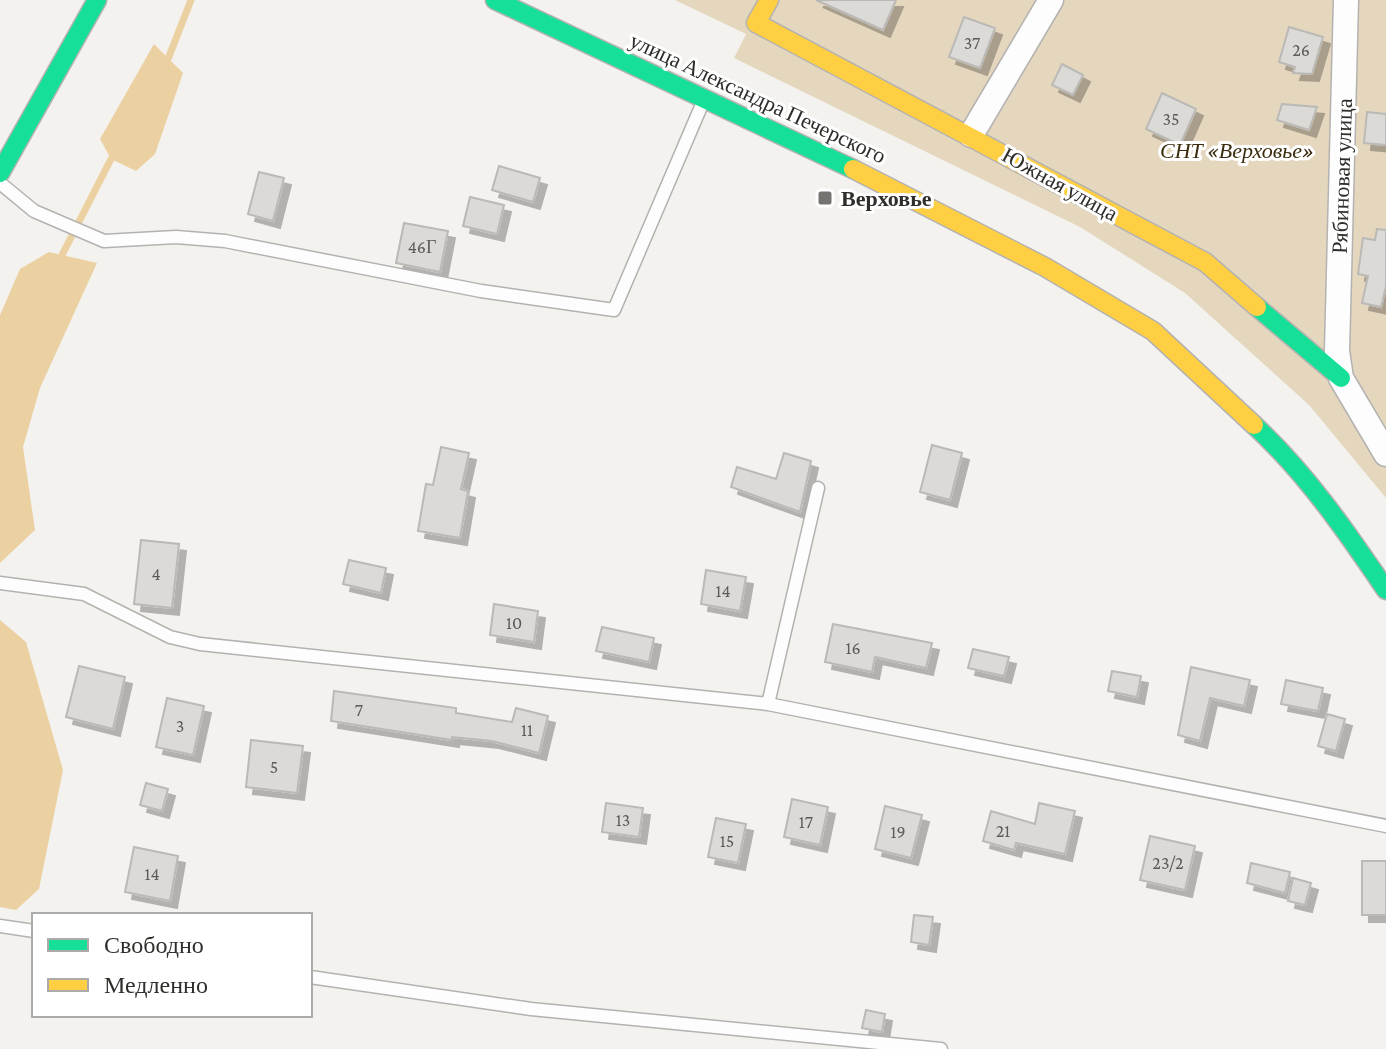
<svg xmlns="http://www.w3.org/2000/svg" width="1386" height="1049" viewBox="0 0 1386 1049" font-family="'Crimson Pro',serif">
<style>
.green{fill:#e5d7be}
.water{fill:#ebd1a2}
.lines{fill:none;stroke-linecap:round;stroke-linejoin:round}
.stream{stroke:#ebd1a2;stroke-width:7}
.building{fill:#dbdad7;stroke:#bab9b6;stroke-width:2;filter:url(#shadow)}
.lane-casing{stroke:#b4b2b0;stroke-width:15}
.street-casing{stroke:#b4b2b0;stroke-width:27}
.fast-casing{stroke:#b4b2b0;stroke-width:21}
.slow-casing{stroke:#b4b2b0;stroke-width:21}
.lane{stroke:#fdfdfd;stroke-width:12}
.street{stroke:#fdfdfd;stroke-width:24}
.fast{stroke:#16e098;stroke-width:18}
.slow{stroke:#ffcf43;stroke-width:18}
.poi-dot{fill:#757370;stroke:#fff;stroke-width:3}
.labels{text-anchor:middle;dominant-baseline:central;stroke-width:6;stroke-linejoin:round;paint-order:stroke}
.number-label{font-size:18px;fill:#5c5b58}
.street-label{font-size:22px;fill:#302e2b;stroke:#fff}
.park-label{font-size:22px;font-style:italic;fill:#3b2c0e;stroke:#fff}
.poi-label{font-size:22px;font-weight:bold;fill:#302e2b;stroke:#fff;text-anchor:start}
</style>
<defs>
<filter id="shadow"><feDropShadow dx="7" dy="7" stdDeviation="0" flood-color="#0004"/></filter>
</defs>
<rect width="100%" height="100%" fill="#f4f2ef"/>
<!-- green -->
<path class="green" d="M675 0H1386V498L1309 405 1185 293 1080 227 734 58 746 34Z"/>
<!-- water -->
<path class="water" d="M154 44 183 73 155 154 136 171 111 159 100 139Z
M49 252 97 263 40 388 23 447 35 530 0 563V315L20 269Z
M0 620 26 642 63 770 39 889 16 910 0 907Z"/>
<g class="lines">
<!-- stream -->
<path class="stream" d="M168 59 191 0
M62 255 111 159"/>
</g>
<!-- building -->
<path class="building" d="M816 0H896L883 30Z
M964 17 995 28 980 68 949 57Z
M1289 27 1323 37 1312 74 1293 73 1295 67 1279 62Z
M1062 64 1083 75 1073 95 1052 85Z
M1162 93 1196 109 1180 145 1146 129Z
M1282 104 1317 107 1309 130 1277 120Z
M1367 112 1386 114V145L1364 143Z
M499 166 540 178 533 202 492 190Z
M259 172 284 178 273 221 248 214Z
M470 197 504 205 497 234 463 226Z
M404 223 448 231 440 272 396 263Z
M1377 229 1386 230V286L1381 307 1362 303 1368 276 1358 274 1363 238 1375 240Z
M932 445 962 453 950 500 920 492Z
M441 447 469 453 461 489 468 491 460 538 418 531 426 484 433 485Z
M784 453 811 461 800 512 731 487 737 467 776 479Z
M141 540 179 544 172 608 134 604Z
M349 560 386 568 381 593 343 584Z
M706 570 746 577 740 611 701 604Z
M494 604 538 611 534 642 490 635Z
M833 624 932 643 926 668 875 657 872 672 825 662Z
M602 627 654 638 649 662 596 651Z
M973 649 1009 657 1004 676 968 668Z
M79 666 125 677 113 729 66 717Z
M1191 667 1250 680 1244 706 1210 698 1200 741 1178 735Z
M1112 671 1141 676 1137 697 1108 691Z
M1286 680 1323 688 1318 711 1281 704Z
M334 691 456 708V713L512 722 516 708 548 716 539 753 492 741 452 737V740L331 721Z
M167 698 204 706 193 755 156 747Z
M1327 714 1345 719 1336 751 1318 746Z
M251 740 303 746 297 793 246 787Z
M146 783 168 789 162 811 140 805Z
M792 799 828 807 820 845 784 837Z
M606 803 643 808 639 837 602 832Z
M1039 803 1075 811 1065 854 1016 843 1014 850 983 841 991 811 1035 824Z
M885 806 922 815 911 858 875 849Z
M716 818 746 824 738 863 708 857Z
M1150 836 1195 846 1185 890 1140 880Z
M134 847 178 856 170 901 125 892Z
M1362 861H1386V915H1362Z
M1251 863 1290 872 1285 893 1247 883Z
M1293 878 1311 883 1305 905 1288 901Z
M914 915 933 917 929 945 911 942Z
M866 1010 885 1014 882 1032 862 1028Z"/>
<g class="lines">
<defs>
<path id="lane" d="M0 183 34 211 104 241 176 237 225 241 481 291 614 310 703 102
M0 583 84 594 170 637 200 644 768 704 1386 826
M768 704 818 488
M0 926 34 931
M310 977 531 1009 941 1049"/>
<path id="street" d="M1346 0 1337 351 1341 378 1386 454
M971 135 1051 0"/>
<path id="fast" d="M495 0 853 169
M0 173 97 0
M1257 307 1341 378
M1254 425C1306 473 1346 531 1386 590"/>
<path id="slow" d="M769 0 756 23 1205 262 1257 307
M853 169 1045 267 1153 331 1254 425"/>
</defs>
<!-- lane casing -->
<use href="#lane" class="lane-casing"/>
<!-- street casing -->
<use href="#street" class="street-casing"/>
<!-- fast casing -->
<use href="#fast" class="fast-casing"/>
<!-- slow casing -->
<use href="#slow" class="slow-casing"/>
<!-- lane -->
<use href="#lane" class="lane"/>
<!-- street -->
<use href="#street" class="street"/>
<!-- fast -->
<use href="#fast" class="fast"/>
<!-- slow -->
<use href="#slow" class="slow"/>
</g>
<!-- markers -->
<rect class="poi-dot" x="817" y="190" width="16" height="16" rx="4"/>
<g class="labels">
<!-- number labels -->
<g class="number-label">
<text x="972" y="43">37</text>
<text x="1301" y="50">26</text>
<text x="1171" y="119">35</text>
<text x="422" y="247">46Г</text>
<text x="156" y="574">4</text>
<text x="723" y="591">14</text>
<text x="514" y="623">10</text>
<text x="853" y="648">16</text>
<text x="359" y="710">7</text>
<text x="180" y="726">3</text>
<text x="527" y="730">11</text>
<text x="274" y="767">5</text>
<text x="623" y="820">13</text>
<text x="806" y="822">17</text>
<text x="1003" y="831">21</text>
<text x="898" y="832">19</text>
<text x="727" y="841">15</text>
<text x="1168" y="863">23/2</text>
<text x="152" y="874">14</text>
</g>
<!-- street labels -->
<g class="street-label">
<text transform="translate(758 98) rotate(25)">улица Александра Печерского</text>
<text transform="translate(1342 176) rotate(-88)">Рябиновая улица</text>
<text transform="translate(1060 184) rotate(29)">Южная улица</text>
</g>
<!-- park labels -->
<g class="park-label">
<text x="1237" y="150">СНТ «Верховье»</text>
</g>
<!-- poi labels -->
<g class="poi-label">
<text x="841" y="198">Верховье</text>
</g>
</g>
<!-- legend -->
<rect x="32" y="913" width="280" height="104" fill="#ffffff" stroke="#acabaa" stroke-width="2"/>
<rect x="48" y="939" width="40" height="12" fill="#16e098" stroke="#acabaa" stroke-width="2"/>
<text x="104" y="953" font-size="24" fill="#302e2b">Свободно</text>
<rect x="48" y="979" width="40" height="12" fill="#ffcf43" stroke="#acabaa" stroke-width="2"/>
<text x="104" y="993" font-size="24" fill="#302e2b">Медленно</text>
</svg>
